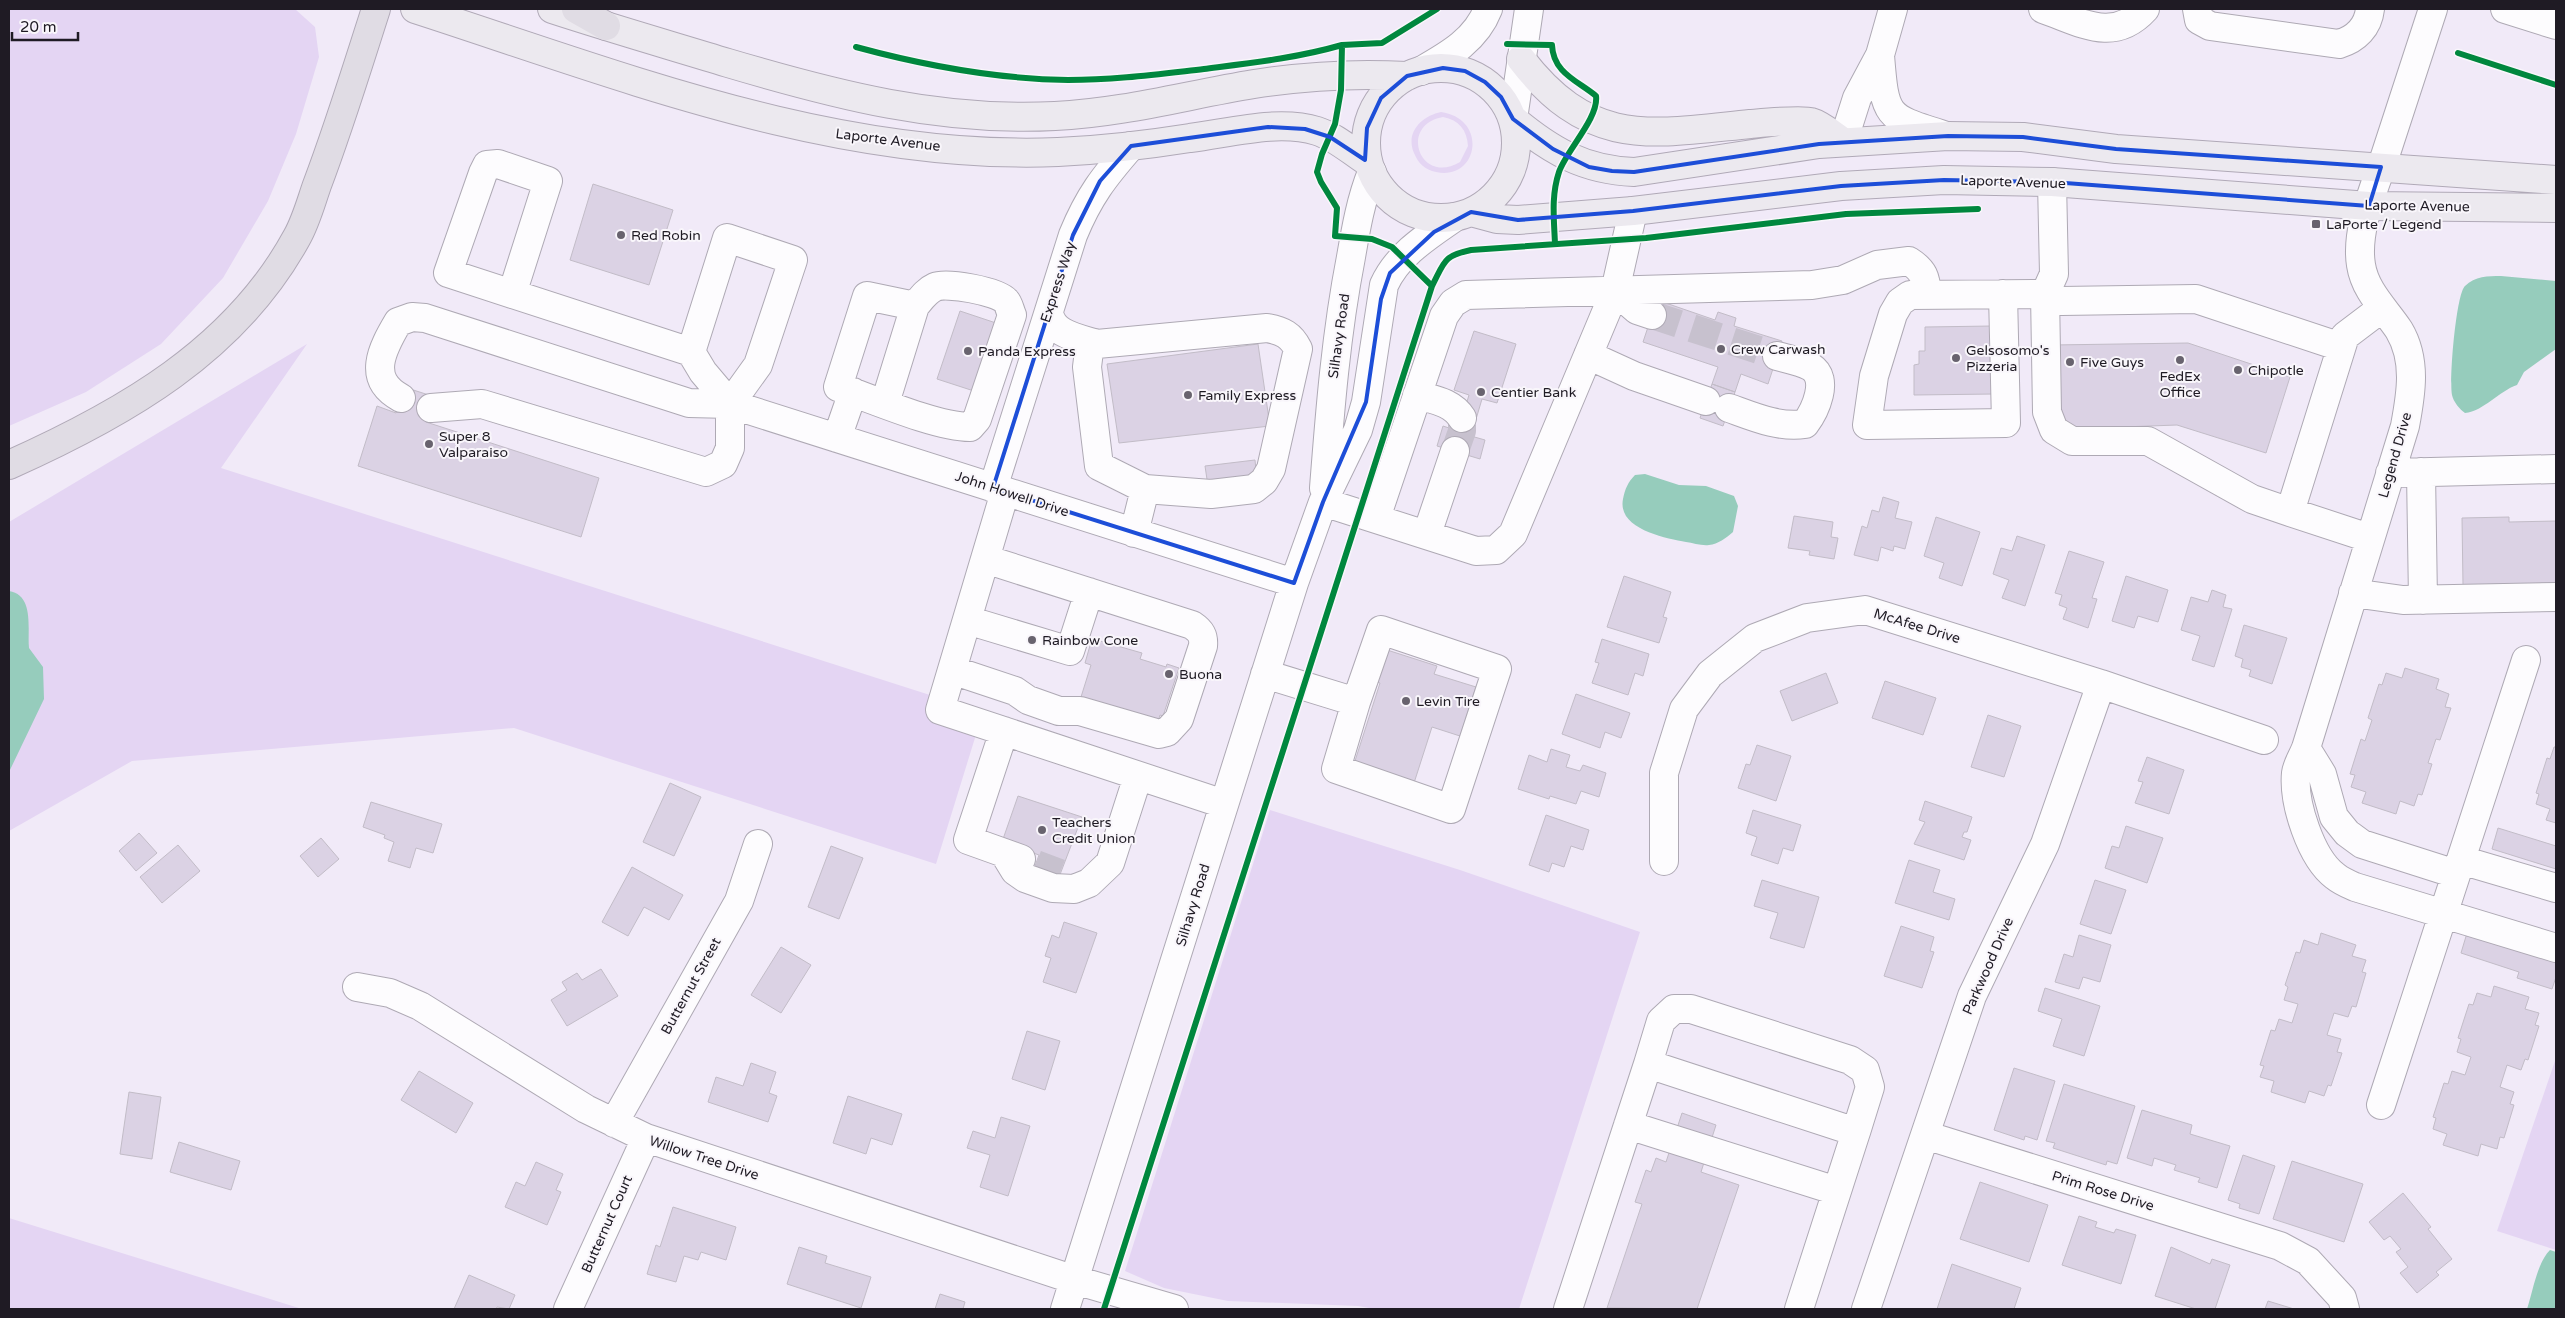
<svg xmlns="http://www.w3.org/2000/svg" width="2565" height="1318" viewBox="0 0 2565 1318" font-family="'Varela Round',sans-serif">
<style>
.green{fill:#e4d5f3;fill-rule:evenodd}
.water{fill:#96ccbc}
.building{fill:#dbd2e4;stroke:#c2bcc7}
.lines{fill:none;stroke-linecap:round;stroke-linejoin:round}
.minor-tunnel{stroke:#c7c1ce;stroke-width:28;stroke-dasharray:28 14;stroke-linecap:butt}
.minor-casing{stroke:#aea9b4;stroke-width:30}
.major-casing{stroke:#b0a9b7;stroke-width:30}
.highway-casing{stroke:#b0a9b7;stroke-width:30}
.minor{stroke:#fdfcfe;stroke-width:28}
.major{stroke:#ece9ef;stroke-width:28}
.highway{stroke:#e0dce4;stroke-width:28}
.cycleway-casing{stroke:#f9f6fb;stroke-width:9}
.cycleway{stroke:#00873e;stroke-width:6}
.marked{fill:none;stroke:#1d4ed8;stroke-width:4;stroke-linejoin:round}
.poi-dot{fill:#68636e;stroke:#f9f6fb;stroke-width:2}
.labels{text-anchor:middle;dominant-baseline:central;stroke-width:4;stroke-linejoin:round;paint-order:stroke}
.street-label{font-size:14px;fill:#1f1b24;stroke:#f9f6fb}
.poi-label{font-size:14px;fill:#1f1b24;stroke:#f9f6fb;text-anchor:start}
</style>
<rect width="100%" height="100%" fill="#f1eaf8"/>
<!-- green -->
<path class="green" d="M9 9H295L315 27 319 57 296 134 268 201 223 278 161 344 86 392 9 426Z
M1441 112C1489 119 1478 181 1436 172 1425 170 1418 163 1414 153 1405 132 1422 116 1441 112ZM1443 117C1459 120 1467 130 1468 146L1460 162C1420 186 1398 125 1443 117Z
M307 344 221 468 983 712 936 864 514 728 132 761 9 831V522Z
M1270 810 1460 870 1640 932 1519 1309H1375L1358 1306 1228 1301 1164 1288 1125 1271Z
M2556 1058V1250L2497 1231Z
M9 1218 302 1309H9Z"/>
<!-- water -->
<path class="water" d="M2501 276 2556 281V349L2524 372 2517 385C2499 391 2484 411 2465 413 2460 410 2453 401 2452 395 2449 381 2456 294 2465 286 2475 276 2488 276 2501 276Z
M1645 474 1679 485 1706 486 1734 496 1738 506 1733 532C1726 538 1718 544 1709 545 1702 546 1693 543 1686 542 1665 538 1617 529 1623 499 1625 489 1628 482 1635 475Z
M9 591C35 595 27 631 29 648L43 667 44 699 9 772Z
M2550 1250 2556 1252V1309H2527C2533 1291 2537 1263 2550 1250Z"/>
<!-- building -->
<path class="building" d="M593 184 673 210 649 285 570 260Z
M1657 300 1715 320 1718 312 1736 318 1734 326 1782 341 1768 384 1741 374 1735 392 1712 384 1718 367 1643 342Z
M960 311 999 324 977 392 937 379Z
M1992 326 1994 394 1914 395V365L1919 364V351H1925V327Z
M1474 331 1516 344 1497 403 1482 399 1471 436 1485 440 1480 459 1437 446 1443 426 1458 431 1462 418 1469 395 1454 390Z
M2188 343 2290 377 2266 453 2177 425 2068 429 2053 415 2052 345Z
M1258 344 1270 426 1119 443 1107 364Z
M1712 384 1735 392 1723 426 1700 418Z
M404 387 435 397 426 422 599 478 581 537 358 466 377 406 396 413Z
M1255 460 1257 480 1208 486 1205 466Z
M1883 497 1899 502 1895 518 1912 522 1905 549 1894 546 1893 551 1881 547 1878 561 1854 555 1862 526 1867 528 1872 510 1879 512Z
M1794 516 1833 522 1831 537 1838 538 1834 559 1809 555 1810 551 1788 548Z
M1936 517 1980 532 1962 586 1939 578 1944 563 1924 556Z
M2509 517V522L2556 521V583L2463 585 2462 518Z
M2017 536 2045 545 2025 606 2002 598 2009 580 1993 574 2001 548 2012 551Z
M2069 551 2104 562 2092 598 2097 599 2088 628 2063 619 2067 608 2059 605 2062 595 2055 593Z
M1624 576 1671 592 1663 617 1667 618 1659 643 1607 627Z
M2126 576 2168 590 2158 622 2138 616 2134 628 2112 621Z
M2212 590 2226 595 2223 607 2232 609 2214 667 2192 660 2200 636 2181 630 2191 597 2208 602Z
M2244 625 2287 638 2272 684 2249 676 2251 670 2241 667 2243 659 2235 656Z
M1602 639 1649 654 1643 676 1635 673 1628 695 1592 683 1599 663 1595 662Z
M1100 641 1142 653 1140 659 1166 667 1167 664 1179 668 1163 716 1160 715 1158 722 1081 697 1091 665 1085 663 1091 642 1099 645Z
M1384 649 1437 666 1434 674 1476 687 1460 736 1432 727 1414 783 1354 764 1380 683 1374 681Z
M2405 668 2439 679 2436 689 2449 694 2445 707 2451 708 2440 740 2436 739 2428 763 2432 764 2422 795 2418 794 2414 806 2400 801 2396 814 2362 803 2366 792 2351 787 2355 775 2350 774 2361 739 2365 741 2372 720 2368 718 2379 684 2382 685 2386 673 2402 678Z
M1826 673 1838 703 1792 721 1780 691Z
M1885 681 1936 698 1923 735 1872 718Z
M1576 694 1630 713 1621 738 1605 732 1600 748 1562 734Z
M1988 715 2021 726 2004 777 1971 767Z
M1757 745 1791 756 1776 801 1738 788 1746 764 1750 765Z
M2554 747H2556V823L2546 820 2550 809 2536 804 2539 794 2536 793 2547 758 2550 759Z
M1551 749 1570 755 1566 767 1580 771 1583 765 1606 773 1599 797 1581 791 1576 804 1550 796 1549 799 1518 789 1529 755 1547 762Z
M2147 757 2184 770 2169 814 2135 803 2143 782 2138 781Z
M670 783 701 797 674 856 643 842Z
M1018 796 1082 817 1056 885 1031 877 1039 855 1002 842Z
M1925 801 1972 817 1967 832H1964L1962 837 1971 840 1964 860 1914 844 1925 822 1919 820Z
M371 802 442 824 433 853 416 848 410 868 388 861 394 842 384 838 385 835 363 827Z
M1753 810 1801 825 1793 851 1783 848 1778 864 1751 855 1757 837 1746 833Z
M1546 815 1589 830 1583 850 1571 846 1564 867 1552 863 1549 872 1529 865Z
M2126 826 2163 838 2147 883 2105 868 2112 846 2119 848Z
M2498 828 2556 846V869L2492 849Z
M139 833 157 853 136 871 119 851Z
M321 838 339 859 318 877 300 856Z
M178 845 200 871 162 903 140 877Z
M831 846 863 858 839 919 808 907Z
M1909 860 1940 870 1933 892 1955 899 1949 920 1895 903Z
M632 867 683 895 669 920 644 907 628 936 602 922Z
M1762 880 1819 897 1804 948 1770 938 1778 913 1754 906Z
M2095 880 2126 890 2111 934 2080 924Z
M1064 922 1097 933 1076 993 1043 982 1051 958 1045 956 1052 935 1059 938Z
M1901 926 1934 937 1930 951 1934 952 1922 988 1884 976Z
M2321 933 2356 945 2352 956 2366 960 2362 972 2366 973 2356 1007 2352 1006 2348 1017 2334 1013 2327 1035 2341 1039 2337 1052 2342 1053 2331 1086 2328 1085 2324 1096 2309 1091 2305 1103 2271 1092 2274 1081 2260 1077 2264 1066 2260 1065 2271 1030 2275 1031 2279 1019 2292 1023 2298 1004 2284 1000 2288 987 2285 985 2296 952 2300 953 2304 940 2318 945Z
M2467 933 2556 962V977L2552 989 2517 978 2519 972 2461 953Z
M2079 935 2111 945 2100 982 2083 977 2079 989 2055 982 2064 954 2073 957Z
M781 947 811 965 781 1013 751 995Z
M601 969 618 996 567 1026 551 1000 567 990 562 982 577 973 582 980Z
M2494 986 2529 997 2525 1009 2539 1013 2535 1025 2539 1026 2528 1060 2525 1059 2521 1070 2507 1065 2500 1087 2514 1092 2510 1104 2514 1105 2504 1138 2500 1137 2497 1149 2481 1144 2478 1156 2443 1145 2447 1134 2433 1129 2436 1118 2433 1117 2444 1083 2448 1084 2452 1071 2465 1075 2471 1057 2457 1052 2461 1039 2458 1038 2469 1004 2473 1005 2477 993 2491 997Z
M2045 988 2100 1006 2084 1056 2053 1046 2062 1019 2038 1011Z
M1027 1031 1060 1041 1045 1090 1012 1079Z
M751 1063 776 1072 769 1093 777 1096 768 1122 708 1102 716 1077 743 1086Z
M2014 1068 2055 1081 2037 1140 2025 1136 2024 1140 1994 1130Z
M419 1071 473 1103 456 1133 401 1100Z
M2064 1084 2135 1106 2117 1164 2107 1161 2106 1165 2053 1148 2055 1143 2046 1141Z
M129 1092 161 1097 152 1159 120 1154Z
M848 1096 902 1114 892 1145 871 1138 866 1154 833 1143Z
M2142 1110 2192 1125 2190 1134 2230 1146 2217 1188 2198 1182 2200 1178 2174 1170 2176 1165 2154 1158 2152 1166 2127 1158Z
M1682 1113 1716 1125 1701 1172 1739 1185 1697 1309 1607 1308 1642 1204 1635 1202 1646 1170 1651 1172 1656 1158 1666 1162Z
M1001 1117 1030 1126 1008 1196 980 1187 990 1155 967 1148 973 1131 995 1138Z
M179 1142 240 1161 231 1190 170 1172Z
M2243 1155 2275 1166 2259 1214 2239 1208 2240 1204 2228 1200Z
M2292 1161 2363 1184 2344 1242 2273 1219Z
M536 1162 563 1174 556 1190 561 1192 547 1225 505 1207 516 1182 525 1186Z
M1980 1182 2048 1205 2029 1262 1960 1239Z
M2403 1193 2431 1227 2428 1229 2452 1259 2436 1272 2439 1275 2417 1293 2400 1273 2408 1267 2396 1252 2401 1249 2390 1236 2384 1240 2369 1222Z
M673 1207 736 1227 726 1260 701 1252 698 1260 684 1256 676 1282 647 1274 656 1245 660 1247Z
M2079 1216 2097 1222 2095 1227 2114 1233 2116 1229 2136 1235 2121 1284 2062 1265Z
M799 1247 827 1256 825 1263 871 1277 861 1308 787 1284Z
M2171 1247 2210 1264 2212 1259 2230 1265 2215 1309H2196L2155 1296Z
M1952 1264 2021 1288 2014 1309H1937Z
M469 1275 515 1295 509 1309 497 1307 496 1309H454Z
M940 1294 965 1302 963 1309H935Z
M2268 1301 2294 1309H2265Z"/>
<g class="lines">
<!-- minor-tunnel -->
<path class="minor-tunnel" d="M1652 315 1777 356
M1455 451 1462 431V418
M1036 864 1060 873"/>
<defs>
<path id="minor" d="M2043 9C2081 22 2113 44 2145 9
M2197 9 2199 20 2210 26 2339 44C2356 39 2368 27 2370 9
M2433 9C2418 56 2402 103 2387 150 2376 185 2355 228 2361 265 2365 291 2385 309 2399 330 2417 360 2411 394 2405 426L2306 748C2303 756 2297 765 2296 773 2293 803 2311 858 2335 876 2341 881 2348 884 2355 887L2556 948
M2505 9 2556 25
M1880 55C1885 119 1886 117 1947 136
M1421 71C1449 55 1476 40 1488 9
M1513 119 1529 9
M1843 142 1857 98 1880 55 1893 9
M2052 182 2054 274 2045 294 2047 412 2054 430 2072 441H2148L2252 499 2290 512 2345 336 2382 308
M1615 291 1637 310 1652 315
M512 294 548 181 498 164 487 165 483 173 448 273 691 352 727 238 793 260 758 365 730 404
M2003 294 2006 423 1867 425 1874 376 1893 314 1900 302 1910 295 2045 294 2061 301 2196 299 2341 347
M1049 312C1051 334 1078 338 1097 344
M1267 328C1283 331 1291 335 1298 349L1271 469 1264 481 1254 489 1211 494 1145 489 1099 466 1087 367 1089 351 1097 344Z
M691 352 703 372 730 404
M1588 355 1634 376 1706 401
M1417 395C1434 400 1452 402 1462 418
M401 398C366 379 382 349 398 322L412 317 425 318 689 403 730 404V448L723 464 706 472 482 404 431 408
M885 403 915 306 867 296 838 387C872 399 937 427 970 427L977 419 1012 315C1010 311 1009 304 1006 301 997 291 946 282 935 287 926 291 921 299 915 306
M730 404 1294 583
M1729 408C1754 417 1779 428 1805 424 1815 411 1830 379 1811 367 1801 361 1788 359 1777 356
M837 438 853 392
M2421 472 2423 600
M2390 473 2556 469
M993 488 1073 235C1089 196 1104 177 1131 146
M1324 488C1330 410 1336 334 1351 257 1356 228 1361 199 1372 172
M1005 492 940 710 1224 804
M1323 502 1476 551 1496 550 1513 534 1615 291 1633 211
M2290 512 2369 538
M1376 518 1444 316 1453 303 1466 295 1812 285 1843 280 1877 265 1909 261C1923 270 1927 278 1926 295
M1134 533 1145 489
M1427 534 1455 451
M2353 593 2403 600 2556 597
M967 620 1070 651 1089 592
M952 670 1015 691 1028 700 1059 711H1080L1159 734 1167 732 1179 719 1203 646C1204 636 1201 631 1192 625L985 559
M1265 674 1356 702 1336 769 1451 809 1497 669 1381 630 1356 702
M1004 731 968 840 1021 859
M2306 748 2322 774 2334 817 2347 833 2362 844 2456 874
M1004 853 1015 871 1025 878 1053 888 1074 889 1089 883 1110 863 1138 776
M2461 860 2556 888
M1664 861V773L1684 709 1710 674 1755 638 1807 618 1865 610 2101 684 2264 740
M357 987 390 993 420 1006 586 1109 646 1138 1075 1280 1174 1309
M1648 1064 1661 1021 1674 1009H1691L1850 1060 1865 1070 1870 1087 1856 1132
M2381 1105 2526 660
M614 1123 739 901 758 844
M1628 1125 1837 1191
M1925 1135 2280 1246 2308 1261 2342 1298 2345 1309
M568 1309 646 1138
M1065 1309 1294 583 1323 502 1358 430 1366 402 1384 285C1398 254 1428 236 1455 217
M1568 1309 1648 1064 1856 1132 1799 1309
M1866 1309 1972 996 2045 844 2101 684"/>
<path id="major" d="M415 9C622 76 836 161 1058 152 1102 150 1146 145 1190 138 1230 133 1278 119 1317 131 1336 137 1352 152 1368 162
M552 9C610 28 669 45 728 63 836 95 940 122 1055 116 1122 113 1187 95 1254 84 1305 76 1355 73 1407 76
M1521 59C1590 149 1651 134 1750 124 1762 123 1802 119 1811 122 1822 125 1834 136 1843 142
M1366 143a75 75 0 1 1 150 0a75 75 0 1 1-150 0Z
M1513 119C1551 151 1584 170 1634 172L1819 144 1948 136 2023 137 2116 149 2556 180
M1471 212 1497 219 1518 220 1633 211 1841 186 1944 180 2052 182 2369 206 2556 208"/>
<path id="highway" d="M576 9 606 26
M9 465C123 414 235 351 297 237 306 221 311 202 317 185 339 127 357 68 376 9"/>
</defs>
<!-- minor casing -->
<use href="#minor" class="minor-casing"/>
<!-- major casing -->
<use href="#major" class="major-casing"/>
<!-- highway casing -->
<use href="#highway" class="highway-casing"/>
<!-- minor -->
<use href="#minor" class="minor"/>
<!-- major -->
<use href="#major" class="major"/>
<!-- highway -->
<use href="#highway" class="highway"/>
<defs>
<path id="cycleway" d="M1437 9 1382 43 1342 45 1341 90 1335 124 1322 154 1317 172 1321 182 1337 208 1335 236 1372 239 1392 247 1432 286C1445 261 1443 256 1471 250L1646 238 1846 214 1978 209
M1507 44 1552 45C1553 73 1578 81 1596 96 1599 118 1566 151 1559 172 1551 196 1554 219 1555 244
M856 47C926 66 996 79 1068 80 1114 80 1159 74 1204 69 1251 63 1297 58 1342 45
M2458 53 2556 85
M1104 1309 1432 286"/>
</defs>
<!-- cycleway casing -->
<use href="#cycleway" class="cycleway-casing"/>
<!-- cycleway -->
<use href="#cycleway" class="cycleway"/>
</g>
<!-- marked area -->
<path class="marked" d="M1443 68 1465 71 1485 82 1501 97 1513 119 1553 149 1589 167 1612 171 1634 172 1819 144 1948 136 2023 137 2116 149 2381 167 2369 206 2052 182 1944 180 1841 186 1633 211 1518 220 1471 212 1434 232 1390 273 1381 299 1366 402 1323 502 1294 583 993 488 1073 235 1100 181 1131 146 1268 127 1305 129 1330 137 1365 160 1367 128 1381 98 1407 76Z"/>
<!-- markers -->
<g class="poi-dot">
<rect x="2311" y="219" width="10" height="10" rx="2.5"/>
<circle cx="621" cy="235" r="5"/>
<circle cx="1721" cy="349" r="5"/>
<circle cx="968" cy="351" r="5"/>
<circle cx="1956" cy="358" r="5"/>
<circle cx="2180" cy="360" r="5"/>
<circle cx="2070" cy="362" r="5"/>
<circle cx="2238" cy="370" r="5"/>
<circle cx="1481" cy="392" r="5"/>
<circle cx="1188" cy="395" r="5"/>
<circle cx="429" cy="444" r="5"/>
<circle cx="1032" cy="640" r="5"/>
<circle cx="1169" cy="674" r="5"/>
<circle cx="1406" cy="701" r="5"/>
<circle cx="1042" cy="830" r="5"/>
</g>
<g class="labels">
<!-- street labels -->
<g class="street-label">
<text transform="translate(888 140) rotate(7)">Laporte Avenue</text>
<text transform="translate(2013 182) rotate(2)">Laporte Avenue</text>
<text transform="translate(2417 206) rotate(1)">Laporte Avenue</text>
<text transform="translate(1058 282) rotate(-72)">Express Way</text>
<text transform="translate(1339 336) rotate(-82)">Silhavy Road</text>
<text transform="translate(2395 455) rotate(-74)">Legend Drive</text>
<text transform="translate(1012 494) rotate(18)">John Howell Drive</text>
<text transform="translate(1917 626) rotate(17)">McAfee Drive</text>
<text transform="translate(1193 905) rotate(-73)">Silhavy Road</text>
<text transform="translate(1988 966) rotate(-66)">Parkwood Drive</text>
<text transform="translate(691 986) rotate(-61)">Butternut Street</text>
<text transform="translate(704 1158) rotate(18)">Willow Tree Drive</text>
<text transform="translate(2103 1191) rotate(17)">Prim Rose Drive</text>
<text transform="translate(607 1224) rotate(-66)">Butternut Court</text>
</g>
<!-- poi labels -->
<g class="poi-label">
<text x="2326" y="224">LaPorte / Legend</text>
<text x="631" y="235">Red Robin</text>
<text x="1731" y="349">Crew Carwash</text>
<text x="1966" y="350">Gelsosomo's<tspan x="1966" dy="16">Pizzeria</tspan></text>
<text x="978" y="351">Panda Express</text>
<text x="2080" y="362">Five Guys</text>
<text x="2248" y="370">Chipotle</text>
<text x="2180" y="376" text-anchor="middle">FedEx<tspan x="2180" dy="16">Office</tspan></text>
<text x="1491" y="392">Centier Bank</text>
<text x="1198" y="395">Family Express</text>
<text x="439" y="436">Super 8<tspan x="439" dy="16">Valparaiso</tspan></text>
<text x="1042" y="640">Rainbow Cone</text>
<text x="1179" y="674">Buona</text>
<text x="1416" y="701">Levin Tire</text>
<text x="1052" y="822">Teachers<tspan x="1052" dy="16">Credit Union</tspan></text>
</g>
</g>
<!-- border -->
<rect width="2565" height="1318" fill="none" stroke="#1f1b24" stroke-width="20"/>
<!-- scale -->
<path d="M12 32v8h66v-8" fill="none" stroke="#1f1b24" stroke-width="2.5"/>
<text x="20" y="32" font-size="15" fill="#1f1b24" stroke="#f9f6fb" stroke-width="4" paint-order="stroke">20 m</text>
</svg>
